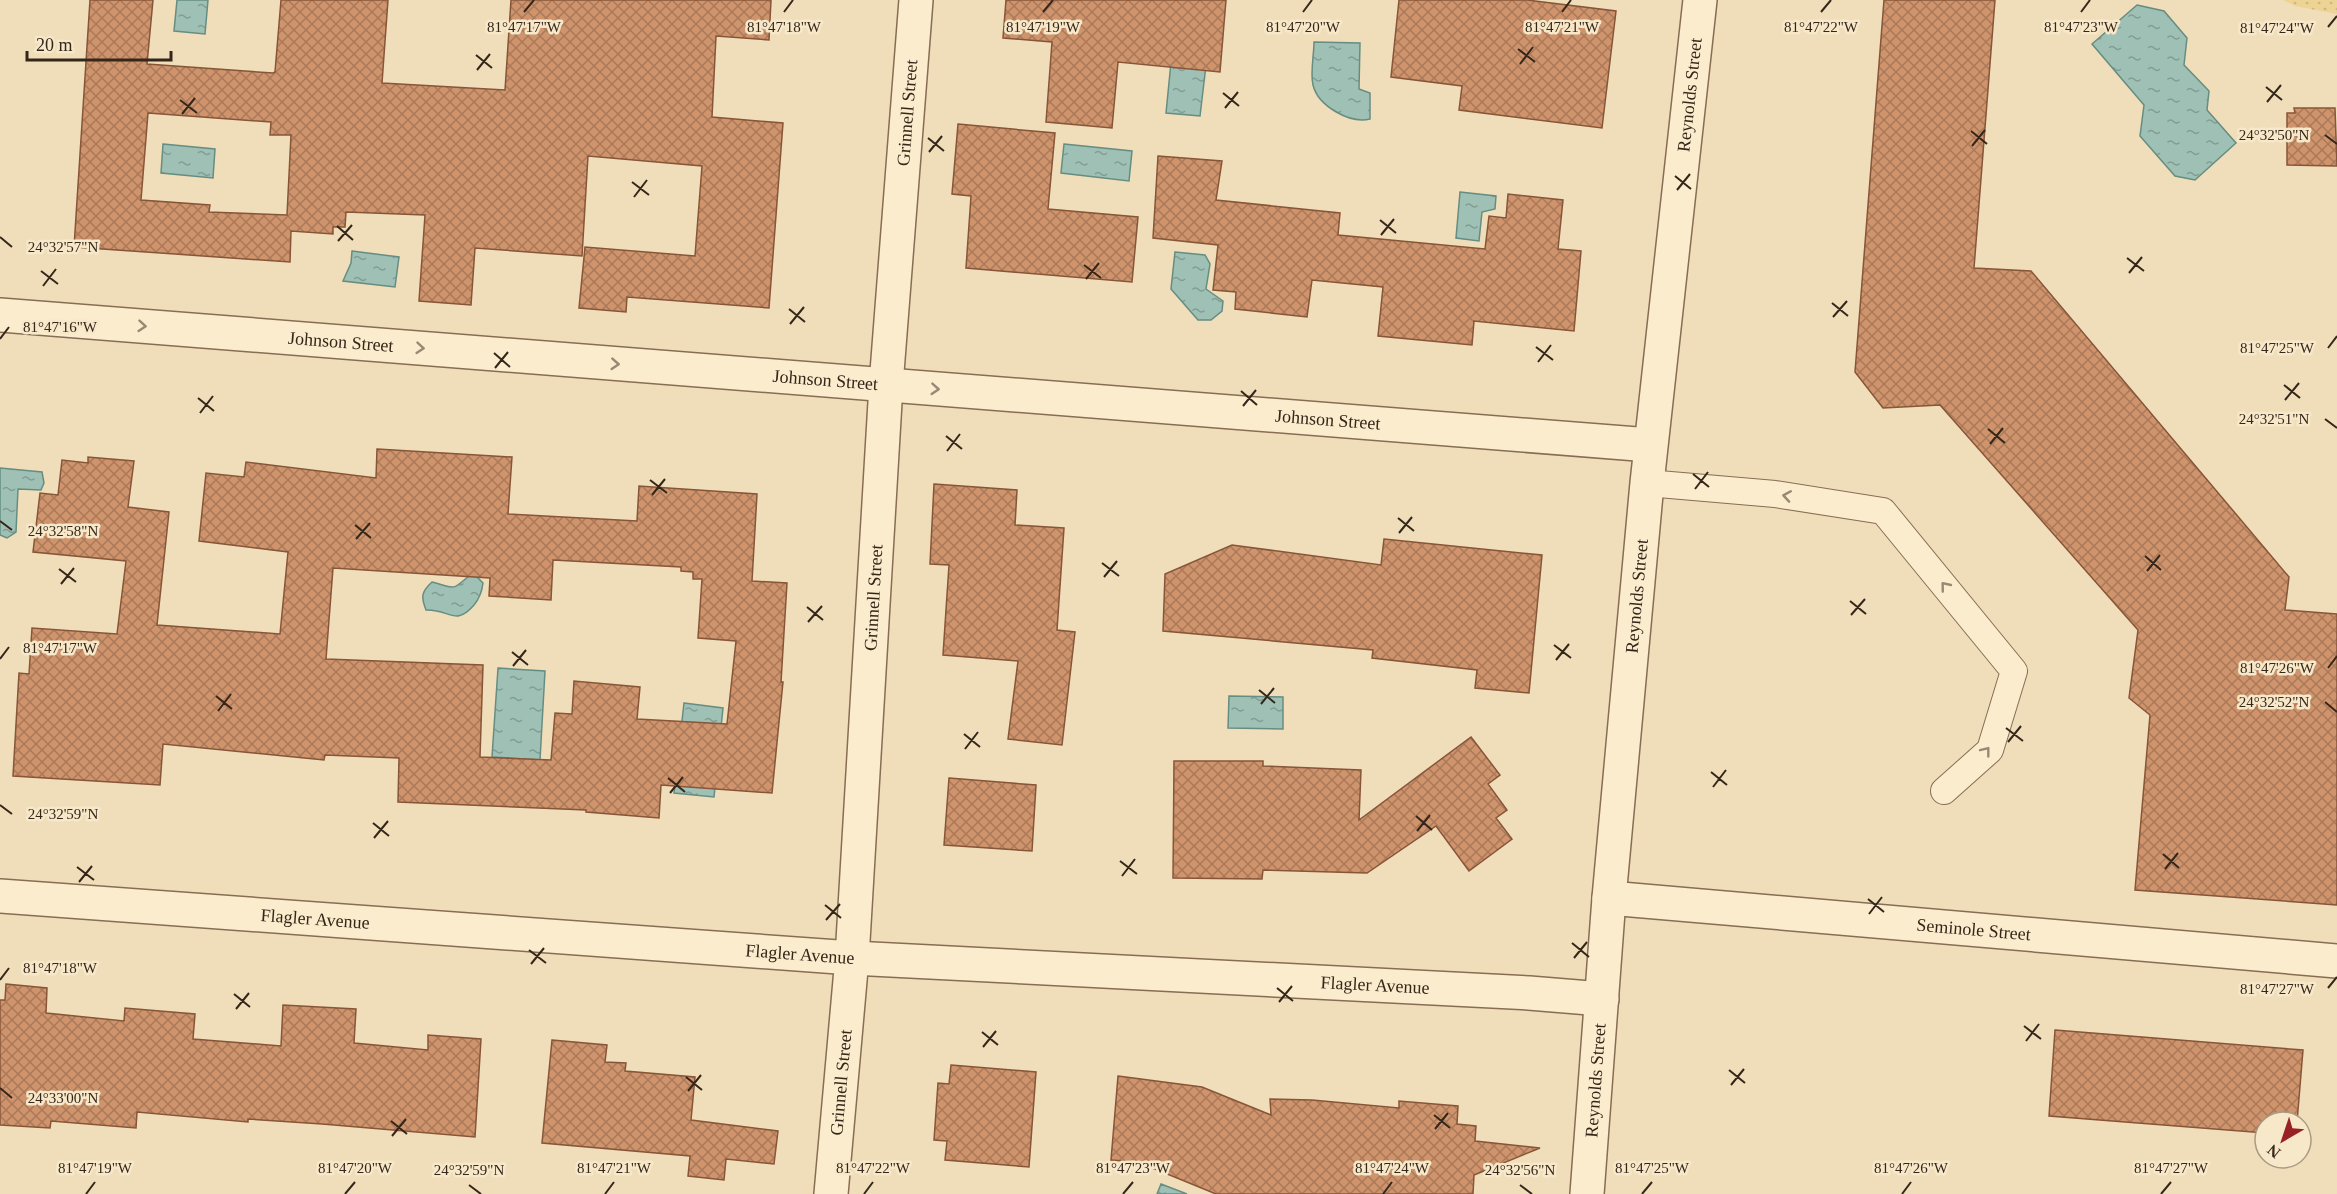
<svg xmlns="http://www.w3.org/2000/svg" width="2337" height="1194" viewBox="0 0 2337 1194" font-family="Georgia,serif">
<style>
.sand{fill:url(#sand-dots)}
.water{fill:url(#water-ripples);stroke:#668d82;stroke-width:1.5}
.building{fill:url(#building-cross-hatch);stroke:#875538;stroke-width:1.5;fill-rule:evenodd}
.lines{fill:none;stroke-linecap:round;stroke-linejoin:round}
.service-casing{stroke:#876d54;stroke-width:28}
.minor-casing{stroke:#876d54;stroke-width:36}
.tertiary-casing{stroke:#876d54;stroke-width:36}
.service{stroke:#faeccd;stroke-width:26}
.minor{stroke:#faeccd;stroke-width:33}
.tertiary{stroke:#faeccd;stroke-width:33}
.oneway{stroke:#988974}
.ticks{fill:none;stroke:#35261a;stroke-width:2}
.labels{text-anchor:middle;dominant-baseline:central;stroke-width:5;stroke-linejoin:round;paint-order:stroke}
.street-label{font-size:18px;fill:#35261a;stroke:#f7e8c9}
.ticks-label{font-size:15px;text-anchor:middle;fill:#35261a;stroke:#f7e8c9;stroke-width:5;stroke-linejoin:round;paint-order:stroke}
</style>
<defs>
<pattern id="sand-dots" width="8" height="8" patternUnits="userSpaceOnUse" patternTransform="scale(1.5)"><rect width="8" height="8" fill="#eed494"/><path d="M2 2h.1M6 6h.1" fill="none" stroke="#cdb67f" stroke-width="1.8" stroke-linecap="round"/></pattern>
<pattern id="water-ripples" width="26" height="14" patternUnits="userSpaceOnUse" patternTransform="scale(1.5)"><rect width="26" height="14" fill="#9fc0b5"/><path d="M2 4q2-2 4 0t4 0M15 11q2-2 4 0t4 0" fill="none" stroke="#829c92"/></pattern>
<pattern id="building-cross-hatch" width="8" height="8" patternUnits="userSpaceOnUse" patternTransform="scale(1.5)"><rect width="8" height="8" fill="#d0946d"/><path d="M0 0l8 8M0 8l8-8" fill="none" stroke="#aa7959"/></pattern>
</defs>
<rect width="100%" height="100%" fill="#f0deba"/>
<!-- sand -->
<path class="sand" d="M2283 0H2337V14L2295 6Z"/>
<!-- water -->
<path class="water" d="M177 0H208L205 34 174 31Z
M2137 5 2164 11 2187 38 2184 65 2209 91 2207 110 2236 143 2195 180 2175 176 2140 136 2144 105 2092 44Z
M1209 40 1200 116 1166 113 1173 42Z
M1314 42 1360 43 1359 89 1370 93V119C1350 124 1318 106 1313 85 1310 73 1314 55 1314 42Z
M163 144 215 149 213 178 161 173Z
M1064 144 1132 151 1129 181 1061 173Z
M1460 192 1496 196 1495 209 1482 212 1479 241 1456 238Z
M352 251 399 257 395 287 343 281 351 263Z
M1175 252 1205 255 1210 264 1206 289 1223 301 1222 311 1211 320H1198L1171 289Z
M0 468 42 472 44 483 41 490 18 489 16 532 7 538 0 535Z
M470 575 477 577 483 583C482 591 480 598 474 605 455 627 450 609 426 610 421 597 421 592 432 582 455 588 451 592 470 575Z
M498 668 545 671 540 760 492 757Z
M1229 696 1283 697V729L1228 728Z
M684 703 723 708 714 797 674 793Z
M1161 1184 1187 1194H1157Z"/>
<!-- building -->
<path class="building" d="M90 0H153L147 64 273 73 275 72 281 0H388L382 83 505 90 511 0H771L769 40 716 36 712 117 783 123 769 308 627 297 626 312 579 308 585 247 695 256 702 166 588 156 582 256 475 248 471 305 419 301 425 215 346 212 345 227H333V234L291 231 290 262 74 247ZM148 113 271 122 270 135H291L287 215 209 212 210 205 141 200Z
M1006 0H1226L1220 72 1118 62 1112 128 1046 122 1052 42 1003 38Z
M1399 0H1527L1616 11 1602 128 1459 110 1462 86 1391 77Z
M1884 0H1995L1974 268 2031 271 2289 577 2285 610 2337 614V905L2135 890 2150 715 2129 698 2138 630 1940 405 1883 408 1855 372Z
M2294 108H2335L2337 166 2287 165V113H2295Z
M958 124 1055 133 1048 209 1138 217 1132 282 966 268 971 196 952 194Z
M1158 156 1222 161 1216 200 1340 213 1338 235 1485 249 1489 216 1506 218 1508 194 1563 200 1558 249 1581 251 1574 331 1474 321 1472 345 1378 336 1383 287 1312 280 1307 317 1235 309 1236 292 1213 290 1218 245 1153 238Z
M377 449 512 457 508 514 637 521 639 486 757 494 752 581 787 583 781 682H783L772 793 661 785 659 818 586 812V810L398 802 399 758 325 755 324 760 163 744 160 785 13 776 19 673 29 674 32 628 117 634 126 561 33 552 40 493 58 495 62 460 88 463V457L134 461 128 507 169 512 157 625 280 634 288 552 199 541 206 473 244 477 246 462 376 478ZM553 560 681 567V571L693 572V579H702L698 638 736 641 727 724 637 719 640 687 574 681 572 714 555 713 551 760 480 757 483 665 326 659 333 568 490 578 489 596 551 600Z
M934 484 1017 490 1015 525 1064 528 1057 630 1075 632 1062 745 1008 739 1018 661 943 655 949 565 930 564Z
M1384 539 1542 555 1529 693 1475 688 1477 670 1372 658 1373 650 1163 631 1165 574 1232 545 1381 565Z
M1471 737 1500 775 1488 784 1507 810 1496 818 1512 839 1469 871 1436 826 1367 873 1263 870 1262 879 1173 878 1174 761H1263V766L1361 770 1359 820Z
M949 778 1036 785 1032 851 944 845Z
M6 984 47 988 46 1013 124 1021 125 1008 195 1014 193 1039 281 1046 283 1005 356 1009 354 1043 428 1050V1035L481 1039 475 1137 322 1124 248 1119V1122L137 1112 136 1128 51 1121 50 1128 0 1125V1000H5Z
M2055 1030 2303 1050 2297 1122H2265V1133L2049 1116Z
M552 1040 607 1045 605 1062 626 1063 625 1071 695 1077 691 1120 778 1131 774 1164 726 1159 724 1180 688 1176 690 1156 542 1143Z
M951 1065 1036 1072 1029 1167 945 1160 947 1141 934 1140 938 1083 949 1084Z
M1118 1076 1202 1087 1271 1115 1270 1099 1312 1100 1399 1108V1101L1458 1106 1457 1124 1476 1126 1475 1141 1540 1148 1474 1175 1473 1194H1216L1138 1162 1111 1160Z"/>
<g class="lines">
<defs>
<path id="service" d="M1647 483 1775 494 1883 511 2014 671 1990 750 1944 791"/>
<g id="minor">
<path id="s1" d="M0 315 1650 445"/>
<path id="s2" d="M1609 898 2337 961"/>
<path id="s3" d="M831 1194 852 958 886 385 916 0"/>
</g>
<g id="tertiary">
<path id="s4" d="M0 896 852 958 1529 993 1602 999"/>
<path id="s5" d="M1587 1194 1609 898 1647 483 1700 0"/>
</g>
</defs>
<!-- service casing -->
<use href="#service" class="service-casing"/>
<!-- minor casing -->
<use href="#minor" class="minor-casing"/>
<!-- tertiary casing -->
<use href="#tertiary" class="tertiary-casing"/>
<!-- service -->
<use href="#service" class="service"/>
<!-- minor -->
<use href="#minor" class="minor"/>
<!-- tertiary -->
<use href="#tertiary" class="tertiary"/>
</g>
<!-- one-way arrows -->
<defs><path id="oneway-chevron" d="M-2-3.5L2.5 0L-2 3.5" fill="none" stroke-width="1.6" stroke-linecap="round" stroke-linejoin="round" transform="scale(1.5)"/></defs>
<g class="oneway">
<use href="#oneway-chevron" transform="translate(142 326) rotate(5)"/>
<use href="#oneway-chevron" transform="translate(420 348) rotate(5)"/>
<use href="#oneway-chevron" transform="translate(615 364) rotate(4)"/>
<use href="#oneway-chevron" transform="translate(935 389) rotate(4)"/>
<use href="#oneway-chevron" transform="translate(1787 496) rotate(-171)"/>
<use href="#oneway-chevron" transform="translate(1945 586) rotate(-129)"/>
<use href="#oneway-chevron" transform="translate(1986 751) rotate(-52)"/>
</g>
<!-- ticks -->
<path class="ticks" d="M524 12 534 0M784 12 793 0M1043 12 1053 0M1303 12 1312 0M1562 12 1571 0M1821 12 1831 0M2081 12 2090 0M2328 27 2337 16M1518 49 1535 62M476 55 492 68M1520 64 1533 47M477 70 490 54M2266 87 2282 100M1223 93 1239 106M180 100 197 113M2267 102 2281 85M1225 108 1238 92M182 114 195 98M1971 131 1987 144M2325 135 2337 144M928 138 944 151M1972 146 1985 130M929 152 942 136M1675 176 1691 189M632 182 649 195M1677 190 1690 174M634 197 647 180M1380 220 1396 233M337 226 353 240M1381 235 1394 219M0 237 12 247M338 241 352 225M2127 258 2144 271M1084 265 1101 278M41 271 58 284M2129 273 2142 257M1086 279 1099 263M43 286 56 269M1832 303 1848 316M789 309 805 322M1833 317 1847 301M790 324 804 307M0 339 9 327M1536 347 1553 360M2328 348 2337 336M494 353 510 367M1538 362 1551 345M495 368 508 352M2284 385 2300 398M1241 391 1257 405M198 398 214 411M2285 400 2299 383M1243 406 1256 390M200 413 213 396M2325 419 2337 428M1988 429 2005 443M946 436 962 449M1990 444 2003 428M947 451 960 434M1693 474 1709 487M650 480 667 493M1695 489 1708 472M652 495 665 479M1398 518 1414 531M0 521 12 530M355 525 371 538M1399 533 1412 517M356 539 370 523M2145 556 2161 570M1102 563 1119 576M59 569 76 582M2147 571 2160 555M1104 577 1117 561M61 584 74 568M1850 601 1866 614M807 607 823 620M1851 615 1865 599M808 622 822 606M1554 645 1571 658M512 652 528 665M0 659 9 647M1556 660 1569 644M513 666 526 650M2328 668 2337 656M1259 690 1275 703M216 696 232 709M2325 702 2337 712M1261 704 1274 688M218 711 231 694M2006 728 2023 741M964 734 980 747M2008 742 2021 726M965 749 978 732M1711 772 1727 785M668 778 685 792M1713 787 1726 770M670 793 683 777M0 805 12 814M1416 816 1432 830M373 823 389 836M1417 831 1430 815M374 838 388 821M2163 854 2179 868M1120 861 1137 874M77 867 94 880M2165 869 2178 853M1122 876 1135 859M79 882 92 866M1868 899 1884 912M825 905 841 918M1869 914 1882 897M826 920 840 904M1572 943 1589 957M529 950 546 963M1574 958 1587 942M531 964 544 948M0 980 9 968M1277 988 1293 1001M2328 988 2337 977M234 994 250 1007M1279 1002 1292 986M236 1009 249 993M2024 1026 2041 1039M982 1032 998 1045M2026 1041 2039 1024M983 1047 996 1031M1729 1070 1745 1083M686 1077 702 1090M1731 1085 1744 1069M0 1088 12 1098M688 1091 701 1075M1434 1115 1450 1128M391 1121 407 1134M1435 1129 1448 1113M392 1136 406 1119M469 1185 481 1194M1520 1185 1532 1194M86 1194 95 1182M345 1194 355 1182M605 1194 614 1182M864 1194 873 1182M1123 1194 1133 1182M1383 1194 1392 1182M1642 1194 1652 1182M1902 1194 1911 1182M2161 1194 2171 1182"/>
<g class="labels">
<!-- street labels -->
<g class="street-label">
<text stroke="none"><textPath href="#s5" startOffset="1104">Reynolds Street</textPath></text>
<text stroke="none"><textPath href="#s3" startOffset="1084">Grinnell Street</textPath></text>
<text stroke="none"><textPath href="#s1" startOffset="342">Johnson Street</textPath></text>
<text stroke="none"><textPath href="#s1" startOffset="828">Johnson Street</textPath></text>
<text stroke="none"><textPath href="#s1" startOffset="1332">Johnson Street</textPath></text>
<text stroke="none"><textPath href="#s5" startOffset="600">Reynolds Street</textPath></text>
<text stroke="none"><textPath href="#s3" startOffset="598">Grinnell Street</textPath></text>
<text stroke="none"><textPath href="#s4" startOffset="316">Flagler Avenue</textPath></text>
<text stroke="none"><textPath href="#s2" startOffset="366">Seminole Street</textPath></text>
<text stroke="none"><textPath href="#s4" startOffset="802">Flagler Avenue</textPath></text>
<text stroke="none"><textPath href="#s4" startOffset="1378">Flagler Avenue</textPath></text>
<text stroke="none"><textPath href="#s5" startOffset="114">Reynolds Street</textPath></text>
<text stroke="none"><textPath href="#s3" startOffset="112">Grinnell Street</textPath></text>
</g>
</g>
<g class="ticks-label">
<text x="524" y="32">81°47'17"W</text>
<text x="784" y="32">81°47'18"W</text>
<text x="1043" y="32">81°47'19"W</text>
<text x="1303" y="32">81°47'20"W</text>
<text x="1562" y="32">81°47'21"W</text>
<text x="1821" y="32">81°47'22"W</text>
<text x="2081" y="32">81°47'23"W</text>
<text x="2277" y="33">81°47'24"W</text>
<text x="2274" y="140">24°32'50"N</text>
<text x="63" y="252">24°32'57"N</text>
<text x="60" y="332">81°47'16"W</text>
<text x="2277" y="353">81°47'25"W</text>
<text x="2274" y="424">24°32'51"N</text>
<text x="63" y="536">24°32'58"N</text>
<text x="60" y="653">81°47'17"W</text>
<text x="2277" y="673">81°47'26"W</text>
<text x="2274" y="707">24°32'52"N</text>
<text x="63" y="819">24°32'59"N</text>
<text x="60" y="973">81°47'18"W</text>
<text x="2277" y="994">81°47'27"W</text>
<text x="63" y="1103">24°33'00"N</text>
<text x="95" y="1173">81°47'19"W</text>
<text x="355" y="1173">81°47'20"W</text>
<text x="614" y="1173">81°47'21"W</text>
<text x="873" y="1173">81°47'22"W</text>
<text x="1133" y="1173">81°47'23"W</text>
<text x="1392" y="1173">81°47'24"W</text>
<text x="1652" y="1173">81°47'25"W</text>
<text x="1911" y="1173">81°47'26"W</text>
<text x="2171" y="1173">81°47'27"W</text>
<text x="469" y="1175">24°32'59"N</text>
<text x="1520" y="1175">24°32'56"N</text>
</g>
<!-- north arrow -->
<g transform="translate(2283 1140) rotate(219)"><circle r="28" fill="#f7e8c9" stroke="#a99a83" stroke-width="1.5"/>
<path d="M0-4.5L10 22L0 15L-10 22Z" fill="#982125"/>
<text y="-9" font-size="16" font-weight="bold" text-anchor="middle" fill="#35261a">N</text>
</g>
<!-- scale -->
<path d="M27 51v9h144v-9" fill="none" stroke="#35261a" stroke-width="3"/>
<text x="36" y="51" font-size="18" fill="#35261a" stroke="#f7e8c9" stroke-width="4.5" paint-order="stroke">20 m</text>
</svg>
